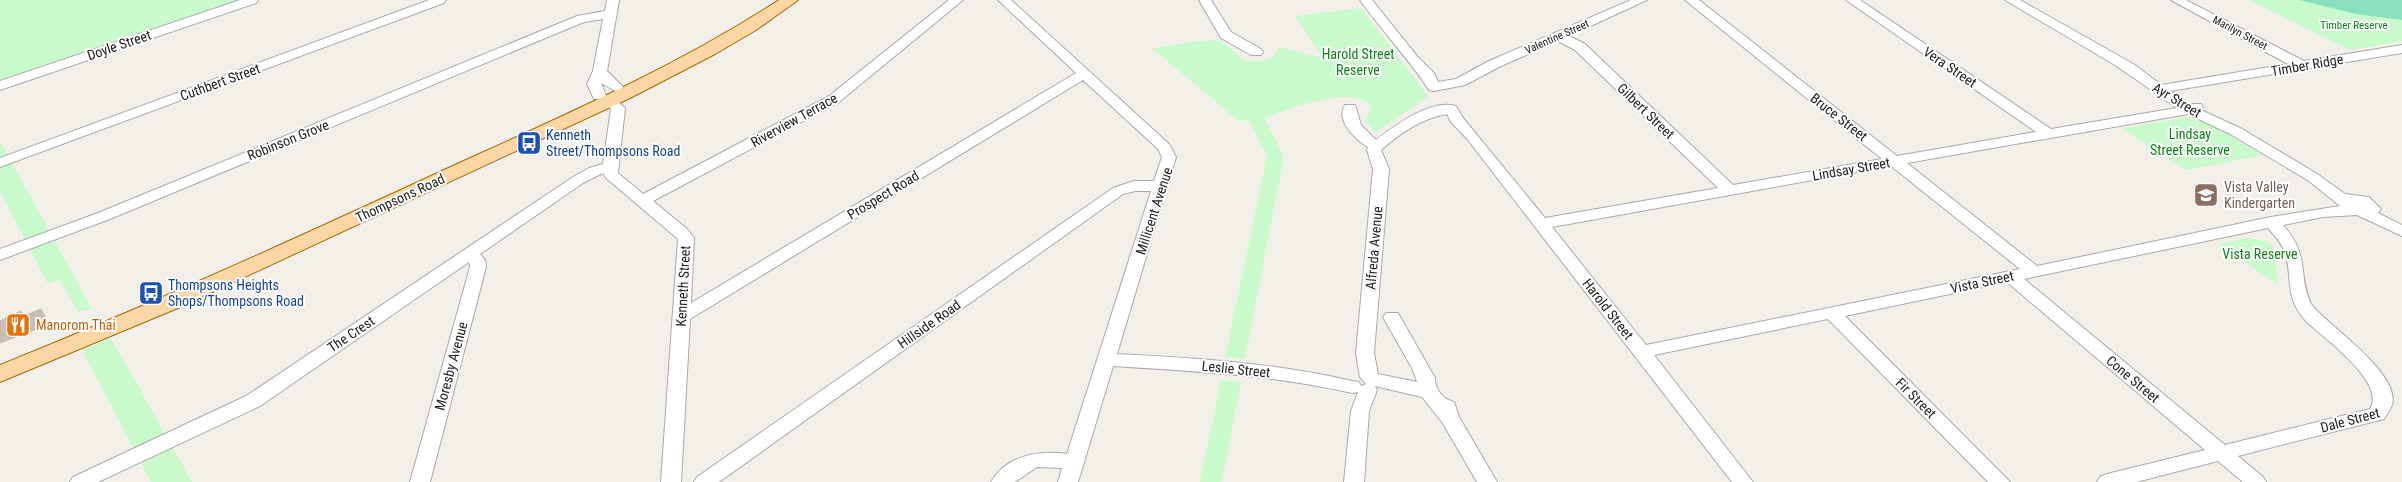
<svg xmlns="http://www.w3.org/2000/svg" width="2402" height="482" viewBox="0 0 2402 482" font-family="'Roboto Condensed',sans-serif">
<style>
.park{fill:#c8facc}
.pitch{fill:#88e0be}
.building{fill:#c7bfb8;stroke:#c4b6ab}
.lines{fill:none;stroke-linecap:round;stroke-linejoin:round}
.minor-casing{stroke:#a9a9a9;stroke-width:2}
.major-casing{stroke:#a06b00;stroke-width:2}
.minor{fill:#fff;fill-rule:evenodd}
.major{fill:#fcd6a4;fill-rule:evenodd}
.labels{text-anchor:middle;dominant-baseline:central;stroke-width:4;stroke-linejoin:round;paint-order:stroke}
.far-park-label{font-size:11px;fill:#0c8416;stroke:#fff}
.far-street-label{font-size:11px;fill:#222;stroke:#fff}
.street-label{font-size:14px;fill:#222;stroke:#fff}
.park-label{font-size:14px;fill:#0c8416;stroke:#fff}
.transit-label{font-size:14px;fill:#164399;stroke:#fff;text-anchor:start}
.education-label{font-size:14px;fill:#785e54;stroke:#fff;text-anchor:start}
.food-label{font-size:14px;fill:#c56008;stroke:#fff;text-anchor:start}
</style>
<rect width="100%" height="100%" fill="#f2efe9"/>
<!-- park -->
<path class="park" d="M0 0H237L0 80Z
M2249 0H2402V41L2350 50Z
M1361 8 1428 96 1375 133 1366 121 1371 109 1369 104C1347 85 1289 110 1264 118L1284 157 1246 354 1245 359 1225 357 1267 156 1249 120 1239 121 1152 48C1164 47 1209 38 1218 41 1229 44 1234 54 1243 59 1254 64 1276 61 1279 47L1323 58 1295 16Z
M2185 117 2203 121 2264 155 2186 170 2122 129Z
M0 141 92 309 78 312 60 280 48 284 0 192Z
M2249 238 2266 241 2274 247 2278 285 2219 244Z
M111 338 192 482H151L82 350Z
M1221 380 1241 382 1222 482H1200Z"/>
<!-- pitch -->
<path class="pitch" d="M2299 0H2402V20L2356 14Z"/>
<!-- building -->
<path class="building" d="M41 309 49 324 0 343V321L21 311 24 316Z"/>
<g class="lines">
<defs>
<path id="minor" d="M240 0H258L256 3 0 90V81Z
M429 0H446L444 3 0 167V158Z
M607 0H619L607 71 624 88 617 92 601 83 606 96 605 98H614L625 108 618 173 643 194 829 96 949 0H963L839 102 653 201 687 229 694 238 691 303 1076 73 998 0H1011L1169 144 1176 157 1117 354C1196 358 1274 363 1352 381L1359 382 1361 386 1366 384 1360 377 1356 353 1373 169 1367 150 1368 147C1356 140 1335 121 1345 105H1355L1361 125 1376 140C1396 125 1430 99 1456 106L1463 118 1545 218 1718 188 1575 50 1558 41 1499 67 1465 85 1434 91 1429 90C1409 59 1382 31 1360 0H1372L1417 56 1434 73 1438 82 1456 79 1489 61 1631 0H1647L1569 36 1585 44 1733 185 1882 159 1685 0H1699L1897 156 2036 132 1846 0H1860L2051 129 2177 108 2115 65 2005 0H2020L2135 65 2161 85 2288 64 2171 0H2186L2304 61 2402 45V53L2170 91 2190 104H2201L2203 107 2201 110 2242 129 2319 175 2345 194 2369 197 2381 209 2378 213 2402 225V236L2357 215 2323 217 2283 225C2311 257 2297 273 2311 304 2328 326 2401 373 2392 405 2390 410 2386 415 2384 419L2238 456 2263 477 2266 482H2243L2218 461 2136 482H2097L2100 477 2107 474 2205 450 2007 282 1845 316 2010 482H1988L1828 319 1654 355 1753 482H1732L1468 140 1451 122 1447 114C1422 118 1400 133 1381 150L1389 169 1374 353 1378 374 1417 382 1413 370 1383 317 1386 313H1398L1435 378C1435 390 1443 399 1454 402L1459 417 1497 482H1477L1442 422 1422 397 1375 386 1377 390 1369 411 1364 482H1344L1351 411 1358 392 1352 393C1273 375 1194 371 1113 366L1078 482H1058L1062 468 1037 467 1015 482H991C1006 455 1040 450 1067 454L1151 191H1135L1123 194 719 482H694L697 477 1113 188 1134 181H1154L1162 157 1158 149 1083 80 690 319 681 482H661L678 239 606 178 603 173 583 183 480 254 485 260 486 267 430 482H410L470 267 469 262 260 406 98 482H70L73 477 246 396 573 177 589 168 603 164 611 109 604 104 603 99H594L587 84 593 71 603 19 584 22 110 219 0 260V249L98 213 577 16 605 11ZM2188 114 2232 135 2309 181 2340 206 2271 217 2037 266 1907 163ZM1891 166 2020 269 1646 345 1552 227ZM2268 228C2274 235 2280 241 2284 250 2294 276 2283 297 2306 321 2322 337 2387 382 2370 409L2225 445 2024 279Z
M1199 0H1211L1231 32 1261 49 1263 52 1261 55H1251L1221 38Z"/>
<path id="major" d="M779 0H798L756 30 715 54 630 98 178 308 0 382V365C150 305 297 238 444 170 558 118 673 69 779 0Z"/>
</defs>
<!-- minor casing -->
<use href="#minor" class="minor-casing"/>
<!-- major casing -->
<use href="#major" class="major-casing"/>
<!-- minor -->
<use href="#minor" class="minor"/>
<!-- major -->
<use href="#major" class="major"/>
</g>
<!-- icons -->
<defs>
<symbol id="bus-square" viewBox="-11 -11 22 22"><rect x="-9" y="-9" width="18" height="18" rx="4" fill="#1a4fb4" stroke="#fff"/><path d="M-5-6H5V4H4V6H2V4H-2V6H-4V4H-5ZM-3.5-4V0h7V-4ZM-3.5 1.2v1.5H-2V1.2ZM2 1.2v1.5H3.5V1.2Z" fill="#fff"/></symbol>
<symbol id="school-square" viewBox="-11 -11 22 22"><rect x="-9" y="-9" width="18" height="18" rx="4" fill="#8d6e63" stroke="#fff"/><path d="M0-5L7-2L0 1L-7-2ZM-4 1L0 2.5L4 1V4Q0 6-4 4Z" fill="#fff"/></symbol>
<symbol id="restaurant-square" viewBox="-11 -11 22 22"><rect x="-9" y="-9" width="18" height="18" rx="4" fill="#e8710a" stroke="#fff"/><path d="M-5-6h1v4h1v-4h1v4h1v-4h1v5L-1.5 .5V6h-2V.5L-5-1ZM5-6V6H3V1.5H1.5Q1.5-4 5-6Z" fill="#fff"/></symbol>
</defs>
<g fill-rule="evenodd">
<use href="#bus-square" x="515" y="129" width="28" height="28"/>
<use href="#school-square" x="2192" y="181" width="28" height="28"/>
<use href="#bus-square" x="137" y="279" width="28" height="28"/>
<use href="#restaurant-square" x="4" y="311" width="28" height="28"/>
</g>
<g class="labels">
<!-- far-park labels -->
<g class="far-park-label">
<text x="2354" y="25">Timber Reserve</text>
</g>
<!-- far-street labels -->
<g class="far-street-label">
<text transform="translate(2240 33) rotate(28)">Marilyn Street</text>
<text transform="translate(1557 37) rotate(-24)">Valentine Street</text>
</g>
<!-- street labels -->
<g class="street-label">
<text transform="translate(119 45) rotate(-19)">Doyle Street</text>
<text transform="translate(2307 65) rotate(-10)">Timber Ridge</text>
<text transform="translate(1950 67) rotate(34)">Vera Street</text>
<text transform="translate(220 82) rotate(-20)">Cuthbert Street</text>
<text transform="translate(2177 100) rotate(31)">Ayr Street</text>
<text transform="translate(1646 111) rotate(44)">Gilbert Street</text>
<text transform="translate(1839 117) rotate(38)">Bruce Street</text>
<text transform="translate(794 120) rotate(-29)">Riverview Terrace</text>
<text transform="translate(288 140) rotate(-22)">Robinson Grove</text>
<text transform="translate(1851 169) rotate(-10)">Lindsay Street</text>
<text transform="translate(883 195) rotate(-31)">Prospect Road</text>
<text transform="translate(400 198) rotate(-25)">Thompsons Road</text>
<text transform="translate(1154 211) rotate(-72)">Millicent Avenue</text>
<text transform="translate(1374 248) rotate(-85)">Alfreda Avenue</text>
<text transform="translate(1982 282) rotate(-12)">Vista Street</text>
<text transform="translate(683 286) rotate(-87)">Kenneth Street</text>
<text transform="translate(1608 309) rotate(52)">Harold Street</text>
<text transform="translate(929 324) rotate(-35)">Hillside Road</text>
<text transform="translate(351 334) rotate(-34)">The Crest</text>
<text transform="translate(451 366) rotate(-75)">Moresby Avenue</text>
<text transform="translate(1236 369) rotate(6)">Leslie Street</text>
<text transform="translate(2133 379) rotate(40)">Cone Street</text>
<text transform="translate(1916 398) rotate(45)">Fir Street</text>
<text transform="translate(2350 420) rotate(-15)">Dale Street</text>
</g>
<!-- park labels -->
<g class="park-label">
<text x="1358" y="54">Harold Street<tspan x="1358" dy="16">Reserve</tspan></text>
<text x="2190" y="134">Lindsay<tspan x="2190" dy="16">Street Reserve</tspan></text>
<text x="2260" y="254">Vista Reserve</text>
</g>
<!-- transit labels -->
<g class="transit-label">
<text x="546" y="135">Kenneth<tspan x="546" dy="16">Street/Thompsons Road</tspan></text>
<text x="168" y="285">Thompsons Heights<tspan x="168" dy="16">Shops/Thompsons Road</tspan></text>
</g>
<!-- education labels -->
<g class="education-label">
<text x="2224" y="187">Vista Valley<tspan x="2224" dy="16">Kindergarten</tspan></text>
</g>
<!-- food labels -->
<g class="food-label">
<text x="36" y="325">Manorom Thai</text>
</g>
</g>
</svg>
